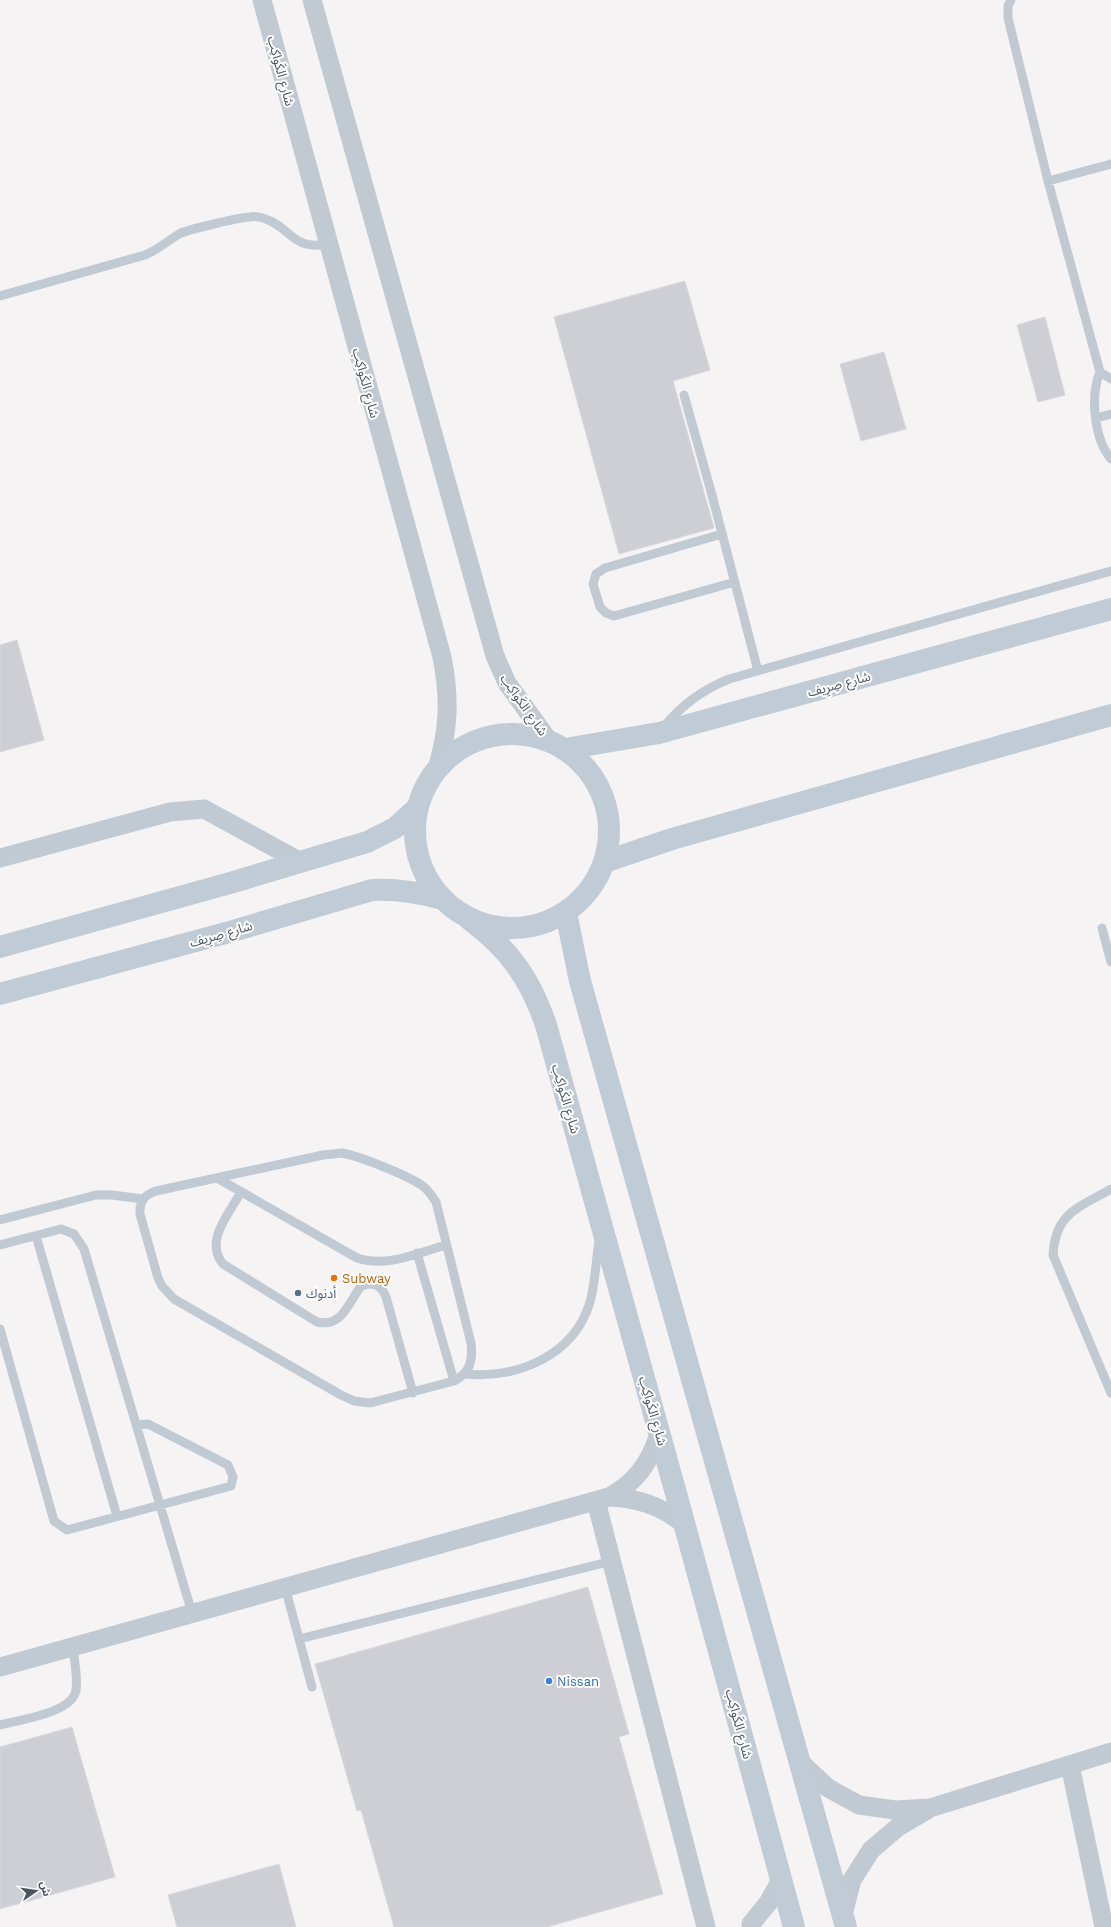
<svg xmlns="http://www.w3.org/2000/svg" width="1111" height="1927" viewBox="0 0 1111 1927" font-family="'Work Sans','Noto Sans Arabic',sans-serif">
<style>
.building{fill:#cdcfd5;stroke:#d7d9de}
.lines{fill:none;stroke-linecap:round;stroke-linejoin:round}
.lane{stroke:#c1cad2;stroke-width:9}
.street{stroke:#c1cad2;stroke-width:19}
.secondary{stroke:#c1cbd6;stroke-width:22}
.food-dot{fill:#e8710a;stroke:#fff;stroke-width:1.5}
.service-dot{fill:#5c6f8a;stroke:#fff;stroke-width:1.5}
.shop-dot{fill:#3f7fe0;stroke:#fff;stroke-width:1.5}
.labels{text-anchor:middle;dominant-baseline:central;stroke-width:4;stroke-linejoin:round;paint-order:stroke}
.street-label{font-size:13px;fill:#4a5661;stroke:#fff}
.food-label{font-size:13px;fill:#c56008;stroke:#fff;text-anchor:start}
.service-label{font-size:13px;fill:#4e5e75;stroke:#fff;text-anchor:start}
.shop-label{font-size:13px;fill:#366cbe;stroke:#fff;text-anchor:start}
</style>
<rect width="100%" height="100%" fill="#f5f3f3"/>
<!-- building -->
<path class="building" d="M685 281 710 370 673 381 714 528 619 554 554 317Z
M1045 317 1065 395 1038 402 1017 325Z
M884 352 906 429 861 441 840 364Z
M17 640 44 740 0 752V645Z
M588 1587 629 1734 619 1737 663 1894 547 1927H394L361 1810 357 1811 315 1664Z
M72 1727 115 1877 0 1909V1747Z
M279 1864 296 1927H177L168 1895Z"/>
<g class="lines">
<!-- lane -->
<path class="lane" d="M1011 0 1008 6V18L1048 181 1100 372C1090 396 1094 439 1111 459
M1048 181 1111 164
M0 296 145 255C159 249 166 242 179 234 186 230 241 217 250 217 254 216 259 217 263 218 292 227 291 251 328 244
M1100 372 1111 379
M684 395 712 495 758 671
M1096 418 1111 414
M722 534 605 568 596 574 593 584 600 607 606 613 614 616 735 582
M663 728C681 705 702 690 729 679L1111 571
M1102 928 1111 962
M342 1153C359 1156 410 1176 424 1187 429 1191 432 1196 436 1202L471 1343C473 1361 470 1373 454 1381L370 1403 354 1401 341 1395 174 1299 162 1286 158 1278 140 1214C139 1202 144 1195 156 1191L323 1155Z
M217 1178 357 1258C387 1268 417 1253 446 1245
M1111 1189C1078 1208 1055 1213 1053 1255L1111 1393
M241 1192C229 1214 204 1241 223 1264L317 1322C342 1328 349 1302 361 1286 373 1281 381 1285 386 1297L413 1393
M0 1220 96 1195H112L143 1199
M36 1236 117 1516
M0 1245 61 1229 74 1234 84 1249 192 1613
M417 1253 454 1381
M0 1329 54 1521 67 1530 231 1486 233 1477 228 1465 148 1424 136 1425
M465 1374C517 1379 574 1356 590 1302 595 1285 596 1260 599 1241
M285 1587 312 1687
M299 1639 612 1561
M0 1725C19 1720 73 1713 76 1690 78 1677 74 1660 73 1646"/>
<!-- street -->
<path class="street" d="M262 0 442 657C450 698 449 729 437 769
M312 0 495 656 507 683 549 741
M0 858 170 812 204 809 301 862
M609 1497C638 1498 661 1506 684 1524
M596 1501 706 1927
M0 1667 609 1497C635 1483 650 1463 659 1434
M802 1764 828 1788 859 1805 895 1810 930 1808 1111 1752
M1070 1765 1104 1927
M843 1914 852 1880 871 1850 898 1827 927 1810
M751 1924 768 1903 781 1880"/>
<!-- secondary -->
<path class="secondary" d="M415 831a97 97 0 1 1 194 0a97 97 0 1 1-194 0Z
M565 749 659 733 1111 609
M604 862 672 839 1111 715
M566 913 580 981 591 1020 846 1927
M469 919C509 949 530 978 546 1025L677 1497 794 1927
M0 947 230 883 367 842 395 828 418 807
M0 994 233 931 372 890C397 889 418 892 442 899"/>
</g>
<!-- markers -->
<circle class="food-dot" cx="334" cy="1278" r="4"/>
<circle class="service-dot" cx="298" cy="1293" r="4"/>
<circle class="shop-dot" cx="549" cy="1681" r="4"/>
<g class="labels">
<!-- street labels -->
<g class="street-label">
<text transform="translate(281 71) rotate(75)">شارع الكَواكِب</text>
<text transform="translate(366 383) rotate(75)">شارع الكَواكِب</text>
<text transform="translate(839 684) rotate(-15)">شارع صِرِيف</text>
<text transform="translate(524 705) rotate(55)">شارع الكَواكِب</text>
<text transform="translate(221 934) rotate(-16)">شارع صِرِيف</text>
<text transform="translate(566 1099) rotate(74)">شارع الكَواكِب</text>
<text transform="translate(653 1411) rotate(74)">شارع الكَواكِب</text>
<text transform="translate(739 1724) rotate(75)">شارع الكَواكِب</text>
</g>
<!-- food labels -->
<g class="food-label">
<text x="342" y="1278">Subway</text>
</g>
<!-- service labels -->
<g class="service-label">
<text x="306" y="1293">أدنوك</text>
</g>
<!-- shop labels -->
<g class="shop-label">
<text x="557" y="1681">Nissan</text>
</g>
</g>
<!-- north arrow -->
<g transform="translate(36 1891) rotate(77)" stroke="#ffffff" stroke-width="3" paint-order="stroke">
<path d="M0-3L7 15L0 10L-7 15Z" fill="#4a5661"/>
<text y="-6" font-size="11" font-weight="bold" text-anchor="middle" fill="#4a5661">ش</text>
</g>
</svg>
